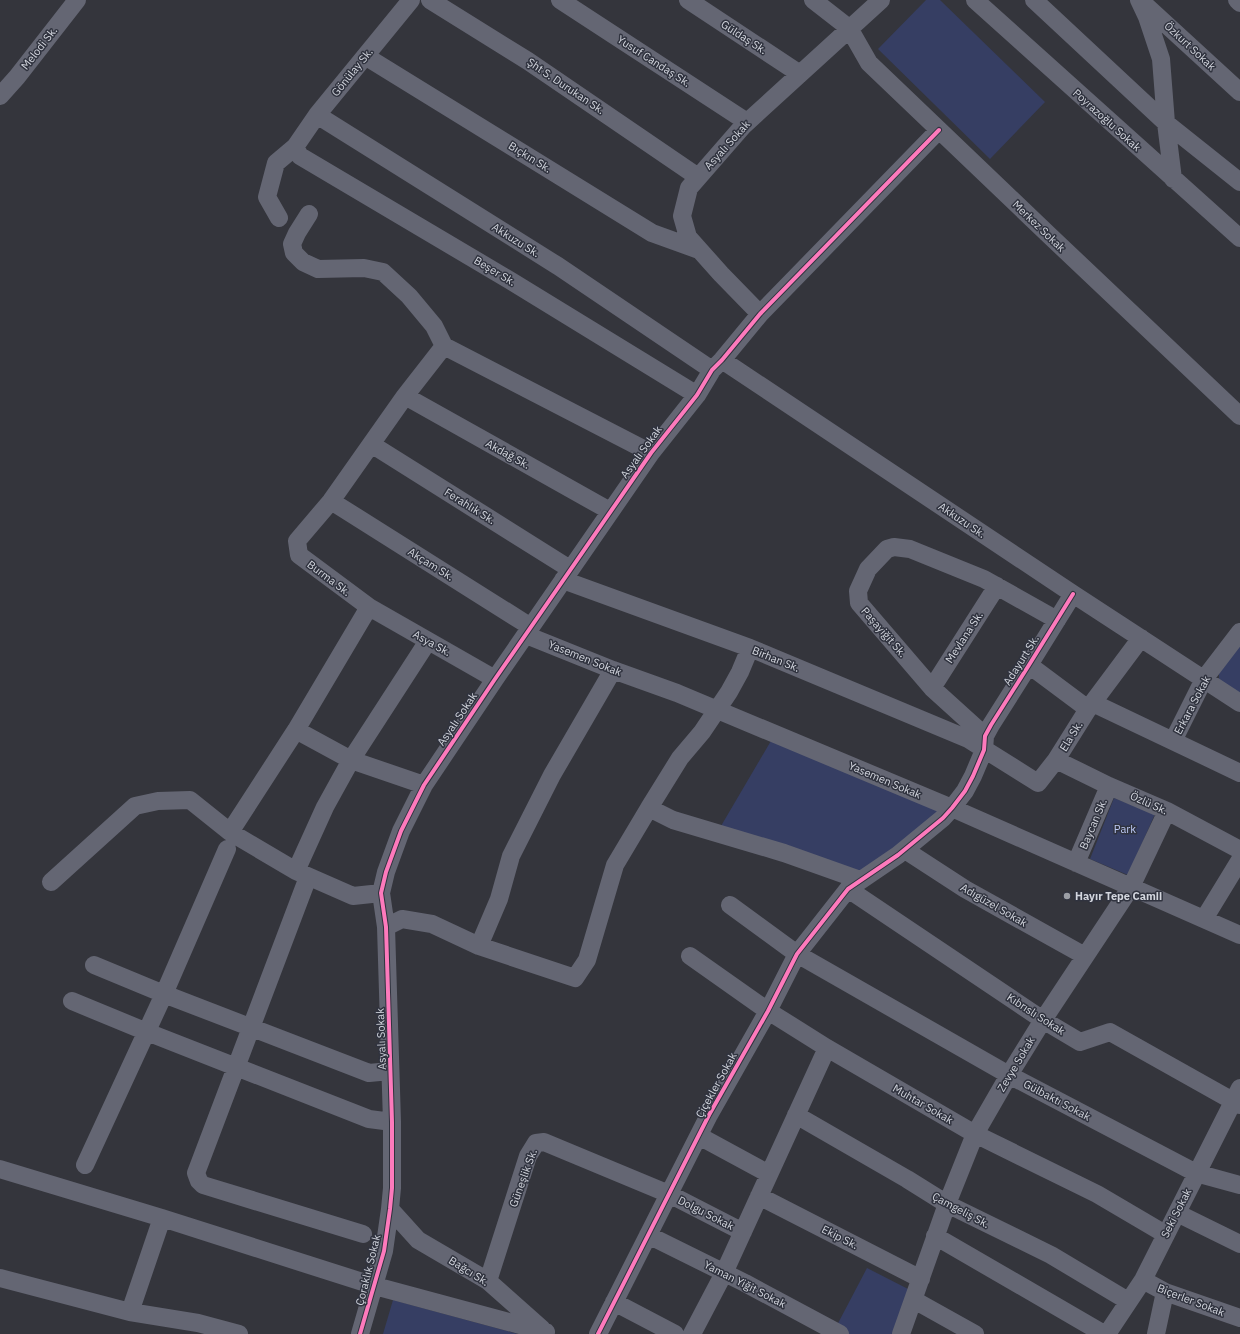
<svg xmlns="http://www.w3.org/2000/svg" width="1240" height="1334" viewBox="0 0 1240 1334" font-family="'IBM Plex Sans',sans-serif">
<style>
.green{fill:#363e63}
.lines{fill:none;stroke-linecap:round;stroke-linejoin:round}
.minor{stroke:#646673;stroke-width:18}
.cycleway-casing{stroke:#30333f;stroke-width:6}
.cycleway{stroke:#fd7abc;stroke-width:4}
.poi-dot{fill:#9b9ea5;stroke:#30333f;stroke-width:1.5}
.labels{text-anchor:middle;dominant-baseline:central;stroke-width:3;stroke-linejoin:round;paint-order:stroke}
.street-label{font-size:11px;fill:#d3d6de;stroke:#30333f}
.park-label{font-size:11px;fill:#bdc9f5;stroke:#30333f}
.poi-label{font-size:11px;font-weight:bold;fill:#d3d6de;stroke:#30333f;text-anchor:start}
</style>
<rect width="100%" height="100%" fill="#34353c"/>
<!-- green -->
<path class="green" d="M926 0H940L1045 102 990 159 878 49Z
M1240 645V694L1219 683V673Z
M775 734 952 808 860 880 721 826Z
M1114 798 1155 814 1128 875 1090 859Z
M867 1268 910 1290 893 1334H844L835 1329Z
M393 1300 518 1334H383Z"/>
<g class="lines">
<!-- minor -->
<path class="minor" d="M430 0 528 61 698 177
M560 0 747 122
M688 0 800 74
M813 0 849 28 869 63 1050 236 1240 416
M975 0 1240 238
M1034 0 1166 123 1240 182
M1139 0 1147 17 1161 59 1166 123 1173 179
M1237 0 1240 3
M1143 3 1240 92
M365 56 652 233 699 250
M0 96 17 77 77 0
M317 115 558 266 712 370
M295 147 300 156 511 281 697 395
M309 214 297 233 292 244 294 253 303 262 318 269 364 268 383 272 409 296 434 326 444 346
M279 218 267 197 276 163 295 147 317 115 411 0
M760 314 721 274 688 237 682 216 689 188 743 126 881 0
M722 360 1073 594 1240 703
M405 396 610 511
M371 444 570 569
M331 501 531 627
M563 580 750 648 968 739 1038 783 1056 760 1088 709 1141 638
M369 607 495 679
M526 635 613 670 677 693 952 808 1240 935
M750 648 740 672 729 692 702 732 680 758 649 808 673 820 784 853 860 880
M1029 665 1088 709
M932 688 997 586
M1093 703 1240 773
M296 730 351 760 424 785
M985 736 932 688 859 603 858 591 868 569 887 549 894 547 910 549 984 579 1057 620
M1173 741 1204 679 1240 632
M1056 760 1109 786 1167 811 1240 850
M905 850 965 889 1085 956
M1076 863 1109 786
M296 871 325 807 351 760 428 641
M51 882 135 806 158 801 190 800 230 832
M305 885 196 1173 199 1181 203 1185 363 1234
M848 889 1043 1020 1080 1042 1110 1032 1240 1105
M381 893 353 896 296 871 230 832 296 730 369 607 299 555 297 541 331 501 405 396 444 346 651 453
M730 905 797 954 1009 1075 1196 1173 1240 1185
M1204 919 1240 860
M386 927 402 919 432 924 479 946 575 978 587 960 615 865 649 808
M479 946 499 899 511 856 552 775 613 670
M690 956 768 1011 827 1048 975 1134 1097 1194 1165 1234
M94 965 164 994 369 1073 390 1071
M72 1001 147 1032 369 1119 392 1122
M796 1115 907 1179 947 1204 1051 1255 1128 1301
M699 1136 769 1174
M85 1165 164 994 227 849
M0 1169 162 1218 375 1286 546 1332
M759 1196 921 1279
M390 1209 418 1240 488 1281 542 1329
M1177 1213 1240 1244
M648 1235 745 1283 840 1334
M935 1236 1104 1334
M0 1278 130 1312 198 1323 239 1334
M1143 1280 1165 1292 1240 1318
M488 1281 528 1156 536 1143 544 1142 669 1194 743 1232
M914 1300 975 1334
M614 1302 675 1334
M130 1312 162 1218
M360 1334 384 1251 390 1209 392 1188V1122L386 927 381 893 386 872 401 831 424 785 495 679 651 453 697 395 712 370 722 360 760 314 939 130
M598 1334 709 1115 768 1011 797 954 848 889 898 855 943 818 952 808 965 791 973 776 984 750 985 736 991 725 1029 665 1073 594
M692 1334 724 1273 827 1048
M901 1334 947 1204 975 1134 1009 1075 1043 1020 1131 887 1167 811
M1107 1334 1143 1280 1240 1088
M1156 1334 1165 1292"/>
<defs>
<path id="cycleway" d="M360 1334 384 1251 390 1209 392 1188V1122L386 927 381 893 386 872 401 831 424 785 495 679 651 453 697 395 712 370 722 360 760 314 939 130
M598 1334 709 1115 768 1011 797 954 848 889 898 855 943 818 952 808 965 791 973 776 984 750 985 736 991 725 1029 665 1073 594"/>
</defs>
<!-- cycleway casing -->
<use href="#cycleway" class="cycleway-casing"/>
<!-- cycleway -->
<use href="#cycleway" class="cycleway"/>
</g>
<!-- markers -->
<circle class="poi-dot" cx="1067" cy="896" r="4"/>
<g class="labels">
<!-- street labels -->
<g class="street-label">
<text transform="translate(744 37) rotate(33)">Güldaş Sk.</text>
<text transform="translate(1190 46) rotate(43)">Özkurt Sokak</text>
<text transform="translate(39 48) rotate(-52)">Melodi Sk.</text>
<text transform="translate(654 61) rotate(33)">Yusuf Candaş Sk.</text>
<text transform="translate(352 72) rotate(-51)">Gönülay Sk.</text>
<text transform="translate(566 86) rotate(34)">Şht S. Durukan Sk.</text>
<text transform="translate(1107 120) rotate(42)">Poyrazoğlu Sokak</text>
<text transform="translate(727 145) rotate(-48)">Asyalı Sokak</text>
<text transform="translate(530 157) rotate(32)">Bıçkın Sk.</text>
<text transform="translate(1039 226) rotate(44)">Merkez Sokak</text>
<text transform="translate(516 240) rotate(32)">Akkuzu Sk.</text>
<text transform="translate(495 271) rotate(31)">Beşer Sk.</text>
<text transform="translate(641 452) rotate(-54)">Asyalı Sokak</text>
<text transform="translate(508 454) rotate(29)">Akdağ Sk.</text>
<text transform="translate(470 506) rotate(32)">Ferahlık Sk.</text>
<text transform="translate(962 520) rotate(34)">Akkuzu Sk.</text>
<text transform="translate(431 564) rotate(32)">Akçam Sk.</text>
<text transform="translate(329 578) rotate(37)">Burma Sk.</text>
<text transform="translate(884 632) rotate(49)">Paşayiğit Sk.</text>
<text transform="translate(964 637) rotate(-57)">Mevlana Sk.</text>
<text transform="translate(432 643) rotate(29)">Asya Sk.</text>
<text transform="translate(585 658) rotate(22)">Yasemen Sokak</text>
<text transform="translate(776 659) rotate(22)">Birhan Sk.</text>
<text transform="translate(1021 660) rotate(-58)">Adayurt Sk.</text>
<text transform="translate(1192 705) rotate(-62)">Erkara Sokak</text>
<text transform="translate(457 719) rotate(-56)">Asyalı Sokak</text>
<text transform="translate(1071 736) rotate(-58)">Ela Sk.</text>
<text transform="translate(885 780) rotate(23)">Yasemen Sokak</text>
<text transform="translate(1149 803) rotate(24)">Özlü Sk.</text>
<text transform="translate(1093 824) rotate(-67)">Baycan Sk.</text>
<text transform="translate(994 905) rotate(30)">Adıgüzel Sokak</text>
<text transform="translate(1036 1014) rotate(33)">Kıbrıslı Sokak</text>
<text transform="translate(381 1039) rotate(-92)">Asyalı Sokak</text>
<text transform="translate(1016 1064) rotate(-59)">Zevye Sokak</text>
<text transform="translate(716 1085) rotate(-61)">Çiçekler Sokak</text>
<text transform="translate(1057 1100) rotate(28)">Gülbaktı Sokak</text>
<text transform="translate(923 1104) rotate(30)">Muhtar Sokak</text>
<text transform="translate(523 1178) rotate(-70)">Güneşlik Sk.</text>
<text transform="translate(961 1210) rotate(28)">Çamgeliş Sk.</text>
<text transform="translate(706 1213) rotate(27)">Dolgu Sokak</text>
<text transform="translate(1176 1213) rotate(-63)">Seki Sokak</text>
<text transform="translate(840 1237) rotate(27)">Ekip Sk.</text>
<text transform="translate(368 1270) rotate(-76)">Çoraklık Sokak</text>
<text transform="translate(469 1271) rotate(32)">Bağcı Sk.</text>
<text transform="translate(745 1284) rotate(27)">Yaman Yiğit Sokak</text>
<text transform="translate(1191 1300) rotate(21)">Biçerler Sokak</text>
</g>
<!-- park labels -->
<g class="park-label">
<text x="1125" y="829">Park</text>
</g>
<!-- poi labels -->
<g class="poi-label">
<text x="1075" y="896">Hayır Tepe Camii</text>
</g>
</g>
</svg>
